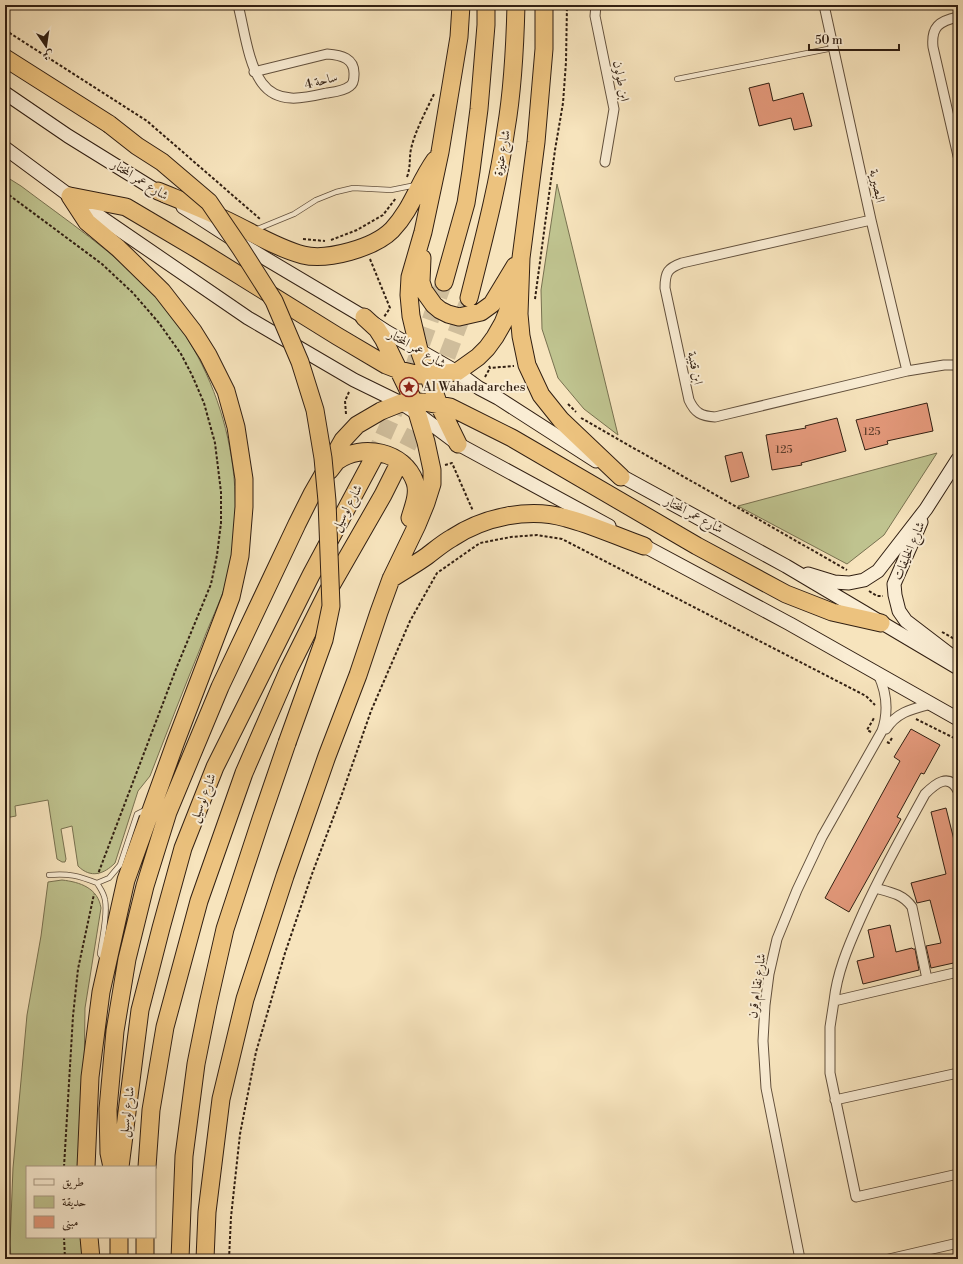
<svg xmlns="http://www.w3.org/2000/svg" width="963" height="1264" viewBox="0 0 963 1264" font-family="'Libre Bodoni',Amiri,serif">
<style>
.green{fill:#bfc38f;stroke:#787150}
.building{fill:#e4997b;stroke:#311f12}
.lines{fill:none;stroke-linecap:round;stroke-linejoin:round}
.highway-tunnel{stroke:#cfbd9b;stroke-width:17;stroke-dasharray:17 8;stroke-linecap:butt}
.lane-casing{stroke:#62503d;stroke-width:6}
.street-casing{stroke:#62503d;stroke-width:11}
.secondary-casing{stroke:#311f12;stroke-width:15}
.highway-casing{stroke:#311f12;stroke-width:19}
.path{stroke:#311f12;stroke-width:2;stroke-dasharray:3 2;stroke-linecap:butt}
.lane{stroke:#faedd4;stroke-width:4.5}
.street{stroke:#faedd4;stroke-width:9}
.secondary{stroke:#faedd4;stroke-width:13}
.highway{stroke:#ecc27e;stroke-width:17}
.highway-bridge-casing{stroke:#311f12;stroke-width:19;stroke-linecap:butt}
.highway-bridge{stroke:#ecc27e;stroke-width:17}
.labels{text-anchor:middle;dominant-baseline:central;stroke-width:4;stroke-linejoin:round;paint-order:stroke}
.number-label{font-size:11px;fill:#5e3e2c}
.street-label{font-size:13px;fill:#311f12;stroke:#faedd4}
.poi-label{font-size:13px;fill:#311f12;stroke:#faedd4;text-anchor:start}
</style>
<rect width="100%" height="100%" fill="#f7e4bd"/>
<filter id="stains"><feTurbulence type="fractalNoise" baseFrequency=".005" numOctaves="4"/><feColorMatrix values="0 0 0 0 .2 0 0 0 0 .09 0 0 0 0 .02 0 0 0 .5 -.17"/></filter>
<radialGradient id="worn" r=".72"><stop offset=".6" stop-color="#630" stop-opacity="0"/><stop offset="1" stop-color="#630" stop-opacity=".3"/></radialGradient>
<!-- green -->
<path class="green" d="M5 176 21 186C66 220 114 252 153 293 223 369 252 482 226 583 220 603 209 624 202 644 184 688 167 732 150 776L138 791 115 863C104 874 91 879 78 866L72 826 61 829 66 859 65 862H62L57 859 48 800 15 806 16 816 5 818Z
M557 184 618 435 584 409 558 378 542 329 541 290Z
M937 453 884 535 847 564 738 506Z
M62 880C80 882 98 888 101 908L85 1008 84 1079 79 1167H27V1237H81L82 1259H11L10 1244 13 1168 27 1015 41 936 48 882Z"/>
<!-- building -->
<path class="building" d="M769 83 773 101 803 93 812 126 794 130 791 118 759 126 749 88Z
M927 403 933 431 887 441 888 444 865 450 856 420Z
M837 418 846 451 801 463 802 465 772 470 766 435 806 428 805 426Z
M742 452 749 477 731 482 725 456Z
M911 729 940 745 924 774 921 773 897 817 901 819 849 912 825 898 900 761 894 757Z
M946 808 958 856V893L954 894 958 912V962L931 968 926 946 941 943 930 900 917 903 911 883 946 874 931 812Z
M890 925 896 952 912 948 913 949H915L919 970 863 984 857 961 874 957 868 930Z"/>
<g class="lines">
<!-- highway-tunnel -->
<path class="highway-tunnel" d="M438 380 467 304
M373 459 409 379 444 282
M396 469 425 411"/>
<defs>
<path id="lane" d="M677 79 833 48
M255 230 294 214 316 200 336 192 353 188 391 190 416 185
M49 875C68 873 79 876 97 883L109 878 120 865 137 814 147 809
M97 883C100 888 104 893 105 900 108 915 102 937 100 954L104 960"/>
<path id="street" d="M238 5C244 28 248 64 262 83 278 105 305 98 327 93 334 92 344 91 350 86 353 84 354 79 354 75 355 58 341 55 327 54L254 72
M596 5 595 16 614 109 605 162
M824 5 871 220 907 371
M958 17C939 21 931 27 933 47L958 156
M871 220 682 263C668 268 665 272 665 288L689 400C695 413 701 416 715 417L907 371 944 365H958
M886 729C897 712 912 709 931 704
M875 888C890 892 903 894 912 907L927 979
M958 972 834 1001 830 1027V1073L856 1197 958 1174
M834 1001C837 973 848 947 859 922 878 878 902 836 925 794 935 784 949 772 958 791
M835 1100 958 1073
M800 1259 766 1088 763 1041 765 1005 769 974 777 939 797 890 822 837 882 731C889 711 887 693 878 674
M889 1259 958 1243"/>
<path id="secondary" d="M5 93 68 136 165 196
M5 148 70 196 248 318 354 380 401 403 418 414 458 444 609 526
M183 207 231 238 364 317 387 332 457 372 479 388 498 398 596 461
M614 472 786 566 958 668
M921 522 894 584 895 595 899 611 906 621 957 660
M637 542 790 624 958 719
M808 574 834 582 849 583 864 580 878 571 926 509 958 459"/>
<path id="highway" d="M544 5V49L536 142 521 258 519 314 521 336 527 365 541 395 561 420 621 477
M5 58 109 124
M158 191C182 201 205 210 228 221 253 233 277 248 303 255 327 261 374 248 392 230 412 209 418 184 435 160
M70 196 87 222 118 248 162 291 193 331 208 355 226 391 236 427 244 479V507L240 556 231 597 176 741 126 880 101 992 90 1077 86 1167
M70 196 126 207 197 249 337 336 386 365 399 370 420 375 457 372 478 357 487 348 495 337 503 323 511 303 521 258
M422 258 421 282 424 291 434 305 440 310 448 314 459 317 481 312 492 304 515 266
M444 282 466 203 471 171 479 109 486 25V5
M469 298C483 242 498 186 506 129 513 88 515 46 516 5
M458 444 439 405 419 350 411 316 409 295 410 277 423 232 440 152 459 37 461 5
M329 471C332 468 334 464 337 461 362 443 404 451 415 482 419 494 413 507 410 518
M391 579C403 571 416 564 427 556 435 550 443 543 452 538 484 517 529 507 566 518 593 525 618 537 644 546
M112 1167 109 1153 108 1109 115 1031 127 959 145 886 168 812 220 687 297 524 312 494 343 440 357 425 381 411 401 403 424 402 450 407 512 438 697 546 786 594 832 612 881 623
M120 1167 140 1010 161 928 183 848 215 767 311 575 373 459
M147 1167 151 1110 165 1027 199 901 244 773 289 669 328 591 383 495 396 469
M89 1237 91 1259
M119 1237V1259
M145 1259V1237
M180 1259 184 1156 196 1064 208 1004 225 929 261 819 287 743
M205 1259 207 1212 221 1099 245 999 285 876 327 756 358 675 379 612 391 579 417 525 426 503 432 484V470L426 442 414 402 384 340 377 329 364 317"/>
</defs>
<!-- lane casing -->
<use href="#lane" class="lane-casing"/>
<!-- street casing -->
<use href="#street" class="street-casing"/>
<!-- secondary casing -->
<use href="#secondary" class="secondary-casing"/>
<!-- highway casing -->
<use href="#highway" class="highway-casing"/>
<!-- path -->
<path class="path" d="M5 30 147 121 260 219
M407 177C411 166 409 158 411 149 415 131 426 111 434 94
M5 192 102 264 133 293 159 323 181 354 192 375 204 403 215 443 221 492V523L217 555 211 584 176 669 98 874
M303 239 325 241
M331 240 357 230 383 215 396 198
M370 259 390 308 384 317
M535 299 555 150 563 103 566 62 567 5
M489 366 490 368 514 366
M485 377 490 368
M568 404 576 412
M346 414 345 401 349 392
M581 418 847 570
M445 465 452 463 473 511
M869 591 877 596H883
M958 599 956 608 958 612
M942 632 958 641
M916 719 958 740
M871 732 867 730 874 718
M887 742 889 743 892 738
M64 1167 73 1016 78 969 94 894
M64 1237 65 1259
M229 1259 231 1217 240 1134 256 1052 285 953 312 874 341 797 371 711 410 621 437 573 480 543 511 537 537 535 562 539 866 696 875 705"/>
<!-- lane -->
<use href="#lane" class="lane"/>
<!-- street -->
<use href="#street" class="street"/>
<!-- secondary -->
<use href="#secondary" class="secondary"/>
<!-- highway -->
<use href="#highway" class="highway"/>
<defs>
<path id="highway-bridge" d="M109 124 137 146 162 162 209 202 241 249 274 301 300 362 315 410 323 458 327 501 331 606 324 640 287 743"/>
</defs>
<!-- highway-bridge casing -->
<use href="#highway-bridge" class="highway-bridge-casing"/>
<!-- highway-bridge -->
<use href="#highway-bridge" class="highway-bridge"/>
</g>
<!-- icons -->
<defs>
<symbol id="sight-ring" viewBox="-11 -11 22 22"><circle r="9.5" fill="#faedd4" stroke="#8f2418" stroke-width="1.5"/><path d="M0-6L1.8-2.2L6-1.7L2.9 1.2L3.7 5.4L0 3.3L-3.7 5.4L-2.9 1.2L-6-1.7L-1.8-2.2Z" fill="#8f2418"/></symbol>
</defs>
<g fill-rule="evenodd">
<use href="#sight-ring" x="398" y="376" width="22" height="22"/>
</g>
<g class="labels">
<!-- number labels -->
<g class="number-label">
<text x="872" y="432">125</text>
<text x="784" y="450">125</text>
</g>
<!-- street labels -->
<g class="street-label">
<text transform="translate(321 81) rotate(-14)">ساحة 4</text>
<text transform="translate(621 81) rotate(79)">ابن طولون</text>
<text transform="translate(502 153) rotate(-80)">شارع عنيزة</text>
<text transform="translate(140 180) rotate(32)">شارع عمر المختار</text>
<text transform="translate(877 186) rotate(78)">البصيرية</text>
<text transform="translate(417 349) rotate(30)">شارع عمر المختار</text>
<text transform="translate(695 368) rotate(78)">ابن قتيبة</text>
<text transform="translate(347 508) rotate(-62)">شارع لوسيل</text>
<text transform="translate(694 515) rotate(28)">شارع عمر المختار</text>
<text transform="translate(909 551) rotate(-67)">شارع الخليفات</text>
<text transform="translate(203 798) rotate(-69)">شارع لوسيل</text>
<text transform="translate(757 986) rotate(-82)">شارع نقا ام قرن</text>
<text transform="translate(127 1112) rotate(-83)">شارع لوسيل</text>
</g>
<!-- poi labels -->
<g class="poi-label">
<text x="423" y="387">Al Wahada arches</text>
</g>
</g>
<!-- margin -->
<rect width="963" height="1264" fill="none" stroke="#f7e4bd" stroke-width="20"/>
<rect x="6" y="6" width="951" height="1252" fill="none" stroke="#311f12" stroke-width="2"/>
<rect x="10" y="10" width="943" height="1244" fill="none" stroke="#311f12"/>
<!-- legend -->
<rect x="26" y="1166" width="130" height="72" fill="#faedd4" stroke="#aa9b86"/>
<rect x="34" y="1179" width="20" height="6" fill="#faedd4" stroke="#aa9b86"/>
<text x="62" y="1186" font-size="12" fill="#311f12">طريق</text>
<rect x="34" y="1196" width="20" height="12" fill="#bfc38f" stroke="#aa9b86"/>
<text x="62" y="1206" font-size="12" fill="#311f12">حديقة</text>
<rect x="34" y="1216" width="20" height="12" fill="#e4997b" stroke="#aa9b86"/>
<text x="62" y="1226" font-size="12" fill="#311f12">مبنى</text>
<!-- north arrow -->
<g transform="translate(46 46) rotate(167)" stroke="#faedd4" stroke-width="3" paint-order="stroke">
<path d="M0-3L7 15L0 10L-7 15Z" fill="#311f12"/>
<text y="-6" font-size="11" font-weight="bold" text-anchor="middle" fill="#311f12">ش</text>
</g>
<!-- scale -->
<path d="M809 44v6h90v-6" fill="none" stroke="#311f12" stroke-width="2"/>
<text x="815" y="44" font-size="12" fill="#311f12" stroke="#faedd4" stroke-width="3" paint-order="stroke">50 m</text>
<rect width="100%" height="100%" filter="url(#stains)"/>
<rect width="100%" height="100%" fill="url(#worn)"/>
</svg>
